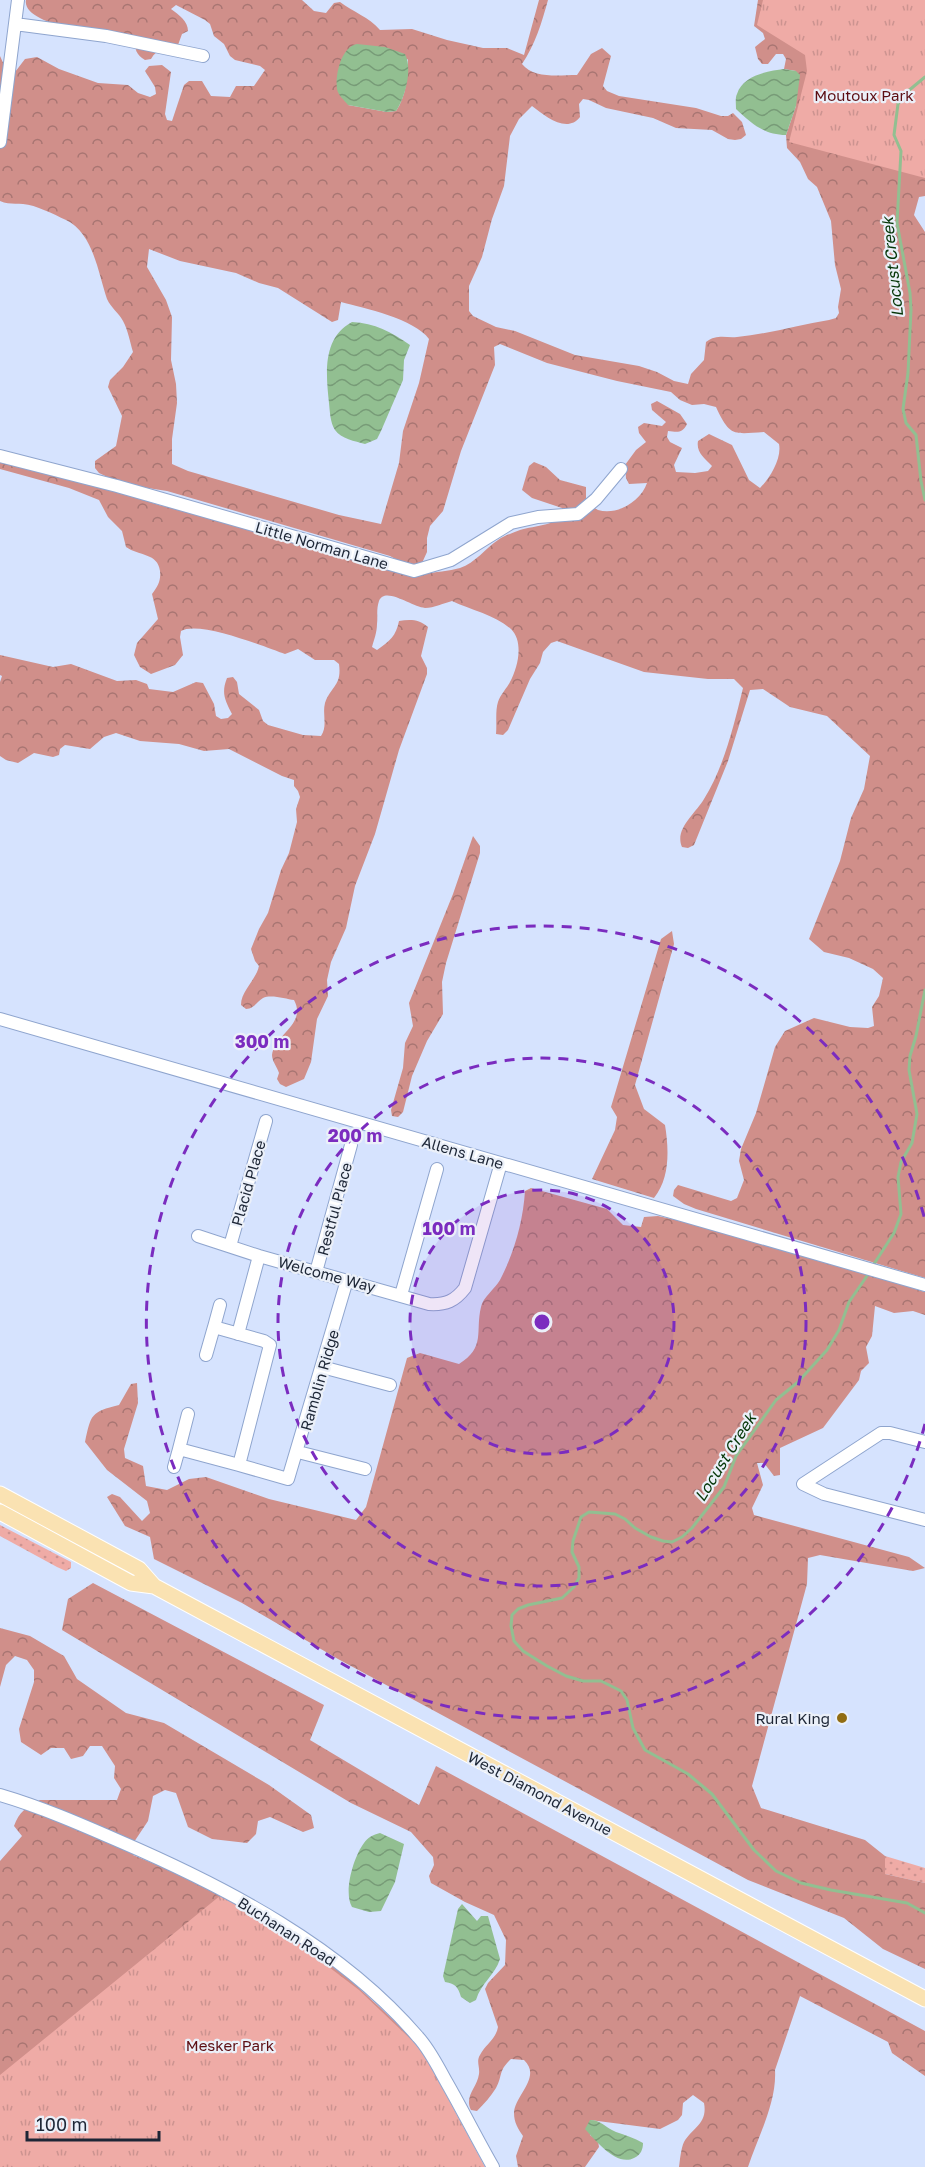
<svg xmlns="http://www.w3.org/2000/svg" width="925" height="2167" viewBox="0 0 925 2167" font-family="'Golos Text',sans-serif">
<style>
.grass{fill:url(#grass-dots)}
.forest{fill:url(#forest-crowns);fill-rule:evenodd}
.park{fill:url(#park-tufts)}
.water{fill:url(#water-waves)}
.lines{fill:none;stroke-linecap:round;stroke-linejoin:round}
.stream{stroke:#92bf91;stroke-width:3}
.minor-casing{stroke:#8fa5ce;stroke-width:14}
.major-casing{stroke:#fff;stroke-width:17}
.minor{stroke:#fff;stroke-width:12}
.major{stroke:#fae2b2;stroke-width:15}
.ring{fill:none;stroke:#7b2cbf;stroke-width:3;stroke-dasharray:10 8}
.poi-dot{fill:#916c12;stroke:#ebf0f9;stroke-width:2}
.labels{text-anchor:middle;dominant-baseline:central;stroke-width:4.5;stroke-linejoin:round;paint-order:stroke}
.park-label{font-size:15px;fill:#5c0e13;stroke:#ebf0f9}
.street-label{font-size:15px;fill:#1d2636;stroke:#ebf0f9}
.poi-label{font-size:15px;fill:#1d2636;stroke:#ebf0f9;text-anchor:end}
.water-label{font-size:16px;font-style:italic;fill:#063709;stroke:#ebf0f9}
.centre{fill:#7b2cbf;stroke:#ebf0f9;stroke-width:3}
.ring-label{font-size:18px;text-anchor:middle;font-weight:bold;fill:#7b2cbf;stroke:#ebf0f9;stroke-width:4.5;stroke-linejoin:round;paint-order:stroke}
</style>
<defs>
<pattern id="grass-dots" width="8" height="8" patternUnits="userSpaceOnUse" patternTransform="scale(1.5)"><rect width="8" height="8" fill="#efaba6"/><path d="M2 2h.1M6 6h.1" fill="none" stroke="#cc9390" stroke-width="1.8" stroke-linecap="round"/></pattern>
<pattern id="forest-crowns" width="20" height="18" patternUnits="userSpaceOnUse" patternTransform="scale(1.5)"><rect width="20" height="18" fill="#d08f8a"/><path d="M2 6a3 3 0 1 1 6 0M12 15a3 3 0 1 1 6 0" fill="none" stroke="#a87572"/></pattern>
<pattern id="park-tufts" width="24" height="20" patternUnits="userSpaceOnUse" patternTransform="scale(1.5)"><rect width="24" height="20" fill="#efaba6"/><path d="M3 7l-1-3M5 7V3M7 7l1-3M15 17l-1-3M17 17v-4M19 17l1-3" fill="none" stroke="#cc9390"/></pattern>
<pattern id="water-waves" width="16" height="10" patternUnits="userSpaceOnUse" patternTransform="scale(1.5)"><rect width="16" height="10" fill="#92bf91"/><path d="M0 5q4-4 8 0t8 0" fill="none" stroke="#779b77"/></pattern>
</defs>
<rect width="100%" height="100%" fill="#d6e3fe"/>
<!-- grass -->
<path class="grass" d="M0 1525 71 1562V1568L66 1571 57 1567 0 1536Z
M885 1856 925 1868V1883L885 1874Z"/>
<!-- forest -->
<path class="forest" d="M26 0H302L314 11 326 13 334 3 340 2C353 12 369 17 380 30L412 29 447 40 483 48H507L524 55 539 0H548C542 22 535 45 522 64 534 79 559 75 577 75L591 54 602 48 611 56 603 86 607 91 619 96 696 108 721 116H728L733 113 742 122 746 135 741 139 735 140 728 139 712 130 676 128 653 118 606 108 589 100 583 99 579 104 580 117C567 134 545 116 532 106L519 119 510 136 504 186 492 219 482 257 469 286V311L473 316 496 327 515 331 575 355 639 366 657 372 674 381 688 384 691 374 704 360 706 342C717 334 725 338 737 337 768 334 799 325 829 320L836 318 839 313 838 307 841 289 835 265 831 221 817 187 808 179 800 162 787 148 786 135 796 106V71L784 69 786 59 783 54H776L768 64H762L758 59 755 47 765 39 763 33 754 26 758 0H925V196L919 197 914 215 925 232V1278L696 1209 684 1204 673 1196 674 1190 678 1185 731 1201 737 1198 744 1180 739 1161 741 1149 756 1113 775 1047 785 1031 814 1018 850 1027 868 1028 874 1026 872 1007 879 996 883 978 873 969 849 958 824 952 809 939 840 861 851 818 864 789 870 756 827 716 790 707 763 689 750 690 728 761 694 845 688 848 682 847C674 829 696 813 704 799 724 767 734 725 743 688L734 679H708L644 672 557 641 551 643 543 652 540 663 530 679 508 730 503 735 496 734C497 724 495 711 498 702 500 695 507 688 510 682 518 667 524 642 511 629 495 615 471 610 452 601 444 603 434 608 425 608 412 607 385 586 379 601 376 610 378 616 377 624 377 632 374 640 372 647L377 650C390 641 396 636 399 621 410 619 419 619 428 627L421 656 427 668V674L399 750 375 834 355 886 346 928 331 962 327 980 328 996 317 1019 311 1062 304 1079 286 1087 280 1084 277 1079 279 1073C277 1067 272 1061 272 1055 275 1034 307 1024 294 1000 286 999 271 994 263 998 256 1002 255 1008 246 1009L241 1005C241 991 256 980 259 966L255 961 251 949 259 929 268 913 281 870 289 853 297 822 296 809 300 797 298 791 294 786V780L282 776 229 749 204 751 179 744 140 741 116 733 104 737 90 749 65 745 60 749 59 755 53 757 34 753 18 763 6 760 0 756V682L2 676 0 675V655L53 667 71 664 117 681 136 680 147 684 149 689 173 692 196 682 203 683 214 704 216 716 221 719 228 718 232 714C225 700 221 693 227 678L233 677 237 682 239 694 259 710 263 721 268 725 303 735 321 736C328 726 322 714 325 703 331 686 342 686 339 664L334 660H315L298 649 285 654C265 647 199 620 181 631L180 637 183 655 175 665 151 674 140 667 134 655 137 643 158 619 152 594C158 586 161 581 160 571 158 553 139 556 126 547L122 531 108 517 99 500 69 488 0 469V462L106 488 159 505 401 562 390 556 167 491 122 484 99 473 95 468V461L116 446 122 416 108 387 110 380 123 367 133 352C130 342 128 330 123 321 119 313 111 308 107 299 98 272 93 233 66 220 53 214 36 205 23 204 15 203 8 205 0 201V56L9 76H12L25 59 37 57 59 69 98 83 128 85 138 93 150 97 156 94 155 87 145 71 149 66 162 65 171 72 165 114 167 120 172 121 184 85 189 81H202L211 96 230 97 236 86H254L265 70 260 66 235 60 230 56 224 44 214 36 210 24 205 20 176 5 171 9C179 15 188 21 188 31L182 34 178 45C168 48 157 48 151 59L145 60C136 55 135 49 134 39 114 36 21 27 26 0ZM408 59C408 76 406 97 396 111L387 112 348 105ZM149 249 180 261 236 273 259 283 278 288 332 322 338 320 341 302C364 308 415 319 429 339L419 383 403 431 399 463 381 524 339 515 188 471 172 464V439L177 403 176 384 171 360 172 317 166 300 147 267ZM500 344 547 363 617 381 671 392 680 400 692 405 704 404 716 407C730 437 733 434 764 432L779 444C782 458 770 478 760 488L749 480 732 445 709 434 698 441C696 452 704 458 712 466L708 471 695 473 676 472 674 465 682 448 670 442 667 437 668 431C677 432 682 434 687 424L680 414 657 401 651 404 652 410 666 422 662 426 644 423 638 427 639 433 646 442 636 450 625 465 626 478 629 484 647 483C641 501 617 516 598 510 594 508 590 504 586 501V487L560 480 546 467 534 462 529 466 522 490 532 498 562 508C562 527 534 525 520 530 513 533 505 535 498 540 486 548 475 563 460 568 449 571 435 572 423 574L422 563 427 552V538L430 526 443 511 461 451 495 365 494 347Z
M473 836 480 846V853L446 963 442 982 443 1014 427 1041 412 1076 403 1112 398 1117 392 1116 391 1110 403 1068 405 1043 413 1026 409 1003 453 894Z
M672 931 674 944 635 1085 644 1109 665 1125C669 1150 670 1178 654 1198L592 1179 615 1130 617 1117 611 1107 661 939Z
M531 1188 607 1209 623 1225 641 1227 644 1217 658 1216 740 1234 925 1292V1315L913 1311 894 1313 875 1306 872 1336 866 1347 869 1363 861 1371 859 1380 823 1428 780 1448V1475L774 1476 764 1463H757L763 1485 752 1508 754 1515 909 1557 925 1568 913 1571 820 1555 808 1558 807 1584 752 1786 761 1808 865 1840 885 1856V1874L925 1883V1969L883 1949 844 1918 748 1880 338 1659 242 1603 154 1559 150 1537 125 1526 107 1497 112 1494 120 1497 142 1521 150 1513 147 1501 107 1470 85 1442C91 1414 91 1412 119 1405L131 1384 137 1383 138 1403 124 1449 125 1458 143 1466 146 1486 167 1490 189 1479 206 1477 269 1499 356 1520 366 1507 407 1358 420 1353 459 1364C486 1347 475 1332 481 1307 483 1297 495 1289 500 1280 514 1253 523 1222 525 1191Z
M93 1583 324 1705 310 1740 419 1805 436 1766 925 2031V2076L892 2053 888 2042 800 1996 775 2070C777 2102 758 2137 748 2167H679C680 2160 681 2148 684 2142 692 2128 708 2124 704 2103L693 2095 683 2103 682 2115 678 2120 660 2129 590 2120V2135L598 2141 599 2147 585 2167H518L516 2156 523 2136C518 2129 514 2122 514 2113 515 2095 542 2077 524 2060L511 2059C498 2071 503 2075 496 2088 491 2096 484 2104 477 2111L471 2110C464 2096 477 2088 479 2074 480 2067 476 2061 480 2055 485 2045 496 2039 498 2027L485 1989 488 1983 505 1965 506 1940 494 1915 465 1902 431 1883 429 1876 434 1865 433 1857 411 1832 351 1803 62 1630 68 1599Z
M0 1628 30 1636 64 1656 77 1679 126 1713 164 1723 269 1785 311 1815 314 1828 303 1832 270 1817 258 1821 256 1834 247 1843 212 1839 188 1827 176 1793 165 1790 153 1796 148 1821 134 1842 133 1855 208 1886 332 1963 416 2041 409 2056 0 2131V1861L22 1836 14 1826C19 1812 26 1807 40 1800H117L121 1789 114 1778 115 1766 102 1746H90L83 1756 71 1759 64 1748H51L41 1755 21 1742 19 1729 34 1682V1670L27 1660 15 1656 6 1665 0 1687Z"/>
<!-- park -->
<path class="park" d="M763 0H925V178L789 142 807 71 805 55 757 25Z
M221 1895 279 1929 359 1990 422 2050 485 2167H0V2075Z"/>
<!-- water -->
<path class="water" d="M357 44 385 47 405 54C413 69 405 98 396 111L387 112 348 105C344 100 338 95 337 89 335 75 341 47 357 44Z
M784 69 796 71 800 75 796 106 786 135C764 135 751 123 736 109 736 104 735 98 737 94 743 75 768 71 784 69Z
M352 322C375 323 391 332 410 345L404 360 403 380 381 431 377 439 365 444C355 441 341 439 335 430 330 422 330 412 329 403 326 374 322 338 352 322Z
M380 1833 404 1844 395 1882 381 1911 369 1912 352 1907C343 1892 354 1856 364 1843 368 1837 373 1835 380 1833Z
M462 1904 477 1921 481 1916H488L500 1959C495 1975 481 1983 476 2000L470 2003 461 1997C458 1987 456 1984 445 1982L443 1976 458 1909Z
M590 2120C601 2120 606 2128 616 2132 625 2135 634 2138 643 2143 643 2149 641 2155 634 2158 617 2167 596 2141 585 2129Z"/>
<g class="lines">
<!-- stream -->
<path class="stream" d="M925 77 907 92 898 104 894 135 901 151 897 223 910 293 911 310 908 373 903 409 906 423 916 435 921 481 925 500
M872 1267 894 1233 901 1214 898 1177 901 1162 912 1143 917 1114 909 1070 910 1056 916 1036 925 990
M869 1273 849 1302 839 1330 827 1350 798 1382 776 1400 736 1456 724 1487 692 1528 682 1537 672 1542 663 1541 651 1537 635 1528 625 1519 615 1514 589 1512 581 1517 573 1541 572 1552 579 1567V1578L574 1587 562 1598 528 1605 518 1609 512 1615 511 1626 514 1641 523 1651 547 1666 566 1676 583 1681H601L621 1691 627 1700 633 1728 645 1750 688 1774 712 1794 754 1850 776 1871 801 1883 831 1890 907 1903 925 1913"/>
<defs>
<path id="minor" d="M15 24 106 36 203 56
M0 142 18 0
M0 456 117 486 414 571 451 560 511 523 538 517 578 514 596 499 621 469
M0 1019 925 1285
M198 1236 259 1256 429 1304C446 1305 455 1301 465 1288L501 1163
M230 1246 266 1121
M316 1272 351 1145
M401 1295 437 1169
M238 1334 259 1256
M206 1355 214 1327
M322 1367 390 1385
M188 1414 179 1449 239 1465 270 1345 264 1341 214 1327 220 1305
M925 1442 890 1433H881L803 1484 824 1494 925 1520
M298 1452 365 1469
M239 1465 288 1479 347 1280
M174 1467 179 1449
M0 1795C41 1807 80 1824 119 1841 226 1887 341 1947 418 2037 430 2050 438 2067 447 2083 463 2111 477 2139 493 2167"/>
<path id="major" d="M0 1494 139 1569 154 1586
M0 1512 131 1583 154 1586 925 1999"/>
</defs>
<!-- minor casing -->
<use href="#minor" class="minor-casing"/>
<!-- major casing -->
<use href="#major" class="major-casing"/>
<!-- minor -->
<use href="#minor" class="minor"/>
<!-- major -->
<use href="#major" class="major"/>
</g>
<!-- distance rings -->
<circle cx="542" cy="1322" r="132" fill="#7b2cbf" fill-opacity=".12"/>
<g class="ring">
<circle cx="542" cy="1322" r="132"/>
<circle cx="542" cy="1322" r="264"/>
<path d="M925 1424A396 396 0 1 1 925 1220"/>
</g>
<!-- markers -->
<circle class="poi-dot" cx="842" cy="1718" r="6"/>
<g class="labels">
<!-- park labels -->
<g class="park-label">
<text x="864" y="95">Moutoux Park</text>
<text x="230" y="2045">Mesker Park</text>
</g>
<!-- street labels -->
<g class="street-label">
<text transform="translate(322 545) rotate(16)">Little Norman Lane</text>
<text transform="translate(463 1152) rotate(16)">Allens Lane</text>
<text transform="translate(248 1183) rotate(-74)">Placid Place</text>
<text transform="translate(334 1209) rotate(-75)">Restful Place</text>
<text transform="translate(327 1274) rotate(15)">Welcome Way</text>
<text transform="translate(319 1380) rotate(-74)">Ramblin Ridge</text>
<text transform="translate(540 1793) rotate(28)">West Diamond Avenue</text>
<text transform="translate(287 1931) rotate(33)">Buchanan Road</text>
</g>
<!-- poi labels -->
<g class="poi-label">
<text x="830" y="1718">Rural King</text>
</g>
<!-- water labels -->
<g class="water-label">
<text transform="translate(892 267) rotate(-96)">Locust Creek</text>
<text transform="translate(725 1457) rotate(-58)">Locust Creek</text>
</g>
</g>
<circle cx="542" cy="1322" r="9" class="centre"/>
<g class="ring-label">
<text x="262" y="1048">300 m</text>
<text x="355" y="1142">200 m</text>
<text x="449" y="1235">100 m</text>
</g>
<!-- scale -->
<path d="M27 2131v9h132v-9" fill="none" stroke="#1d2636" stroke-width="3"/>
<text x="36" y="2131" font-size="18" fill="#1d2636" stroke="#ebf0f9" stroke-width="4.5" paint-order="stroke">100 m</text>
</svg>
